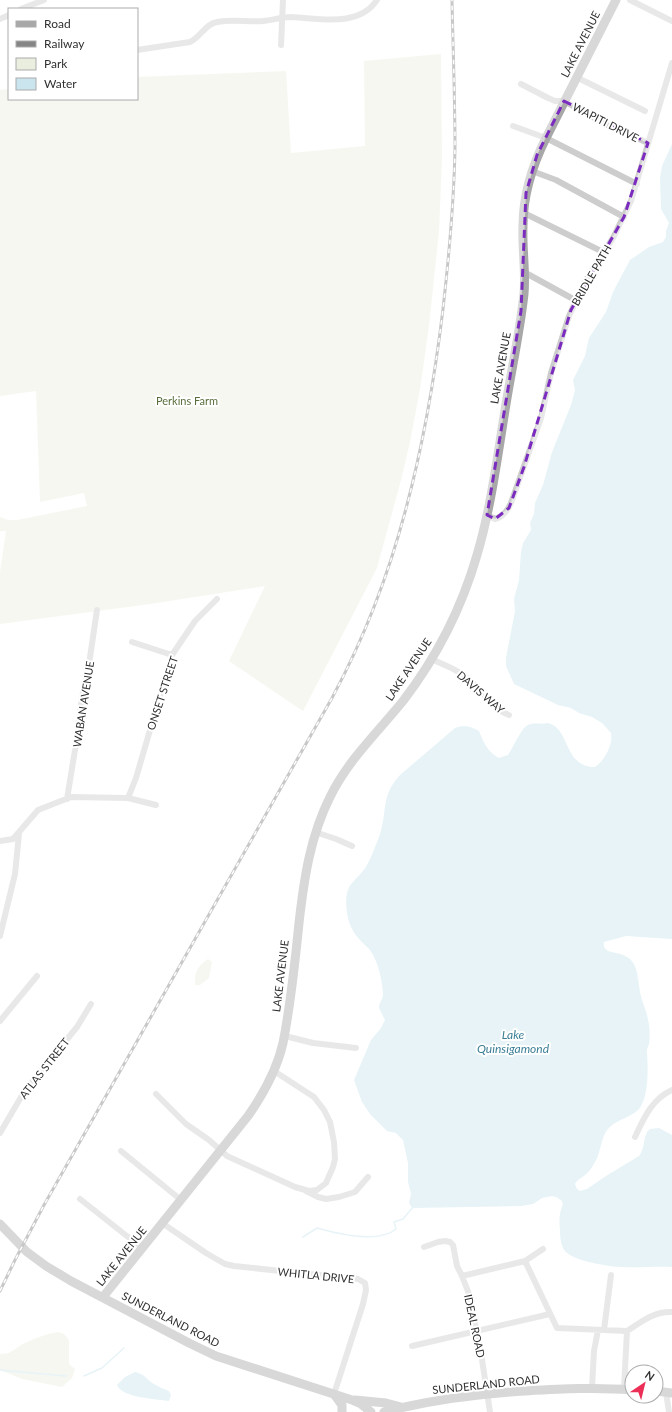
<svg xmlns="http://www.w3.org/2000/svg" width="672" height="1412" viewBox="0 0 672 1412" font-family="Lato,sans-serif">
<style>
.green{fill:#e9eede}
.water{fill:#cae5ee}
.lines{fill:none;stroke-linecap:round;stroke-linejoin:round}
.stream{stroke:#cae5ee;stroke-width:1.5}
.street{stroke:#cdcdcd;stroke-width:6}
.primary{stroke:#a8a8a8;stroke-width:9}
.rail-casing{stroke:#858585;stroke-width:3}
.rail{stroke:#fff;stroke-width:1.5;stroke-dasharray:4.5;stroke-linecap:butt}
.marked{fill:none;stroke:#7b2cbf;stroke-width:3;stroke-dasharray:8 5;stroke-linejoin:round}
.labels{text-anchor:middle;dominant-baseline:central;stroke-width:4;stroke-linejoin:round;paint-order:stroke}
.street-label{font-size:11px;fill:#303030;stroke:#fff}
.park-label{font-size:11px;fill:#5a6e3c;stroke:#fff}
.water-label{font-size:12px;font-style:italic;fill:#3b7f96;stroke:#fff}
</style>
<rect width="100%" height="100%" fill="#fff"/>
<!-- green -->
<path class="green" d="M441 54 442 159 439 231 429 326 420 389 410 442 401 480 377 568 303 711 229 661 265 586 150 604 0 624V572L6 531H0V517L8 520H17L87 506 84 493 40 502 36 391 0 396V90L9 89V99H137V77L286 71 291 153 365 146 364 61Z
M208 959 212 962 209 978 200 985H195C195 971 197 967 208 959Z
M58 1332 64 1334 69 1340V1364L75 1369 72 1378 62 1387 22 1379 0 1370V1354C11 1355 16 1347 25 1343 35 1338 46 1334 58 1332Z"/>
<!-- water -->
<path class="water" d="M672 144V939L626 936 604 942C601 960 632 944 637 973 639 982 639 991 642 1000 644 1006 647 1013 648 1020 650 1028 650 1037 649 1044 648 1047 646 1050 647 1053 648 1068 649 1097 639 1109 633 1116 618 1120 611 1126 600 1135 602 1151 595 1162 593 1165 591 1170 588 1172 584 1177 578 1178 575 1184L577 1189 580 1191 587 1189 606 1176 639 1156C646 1148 642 1135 650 1129L659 1128 672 1135V1267C655 1266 640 1268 623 1267 610 1267 573 1261 565 1251 561 1246 560 1237 560 1231 559 1221 559 1213 563 1204L561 1200 556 1197 552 1196 542 1198 533 1204 521 1206 412 1208 409 1203 411 1194 408 1182V1163L403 1140 396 1133 387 1131 370 1114 362 1102 354 1080 371 1040 381 1028 385 1020 379 1008C379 1003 382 1000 383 996 383 983 378 958 368 948 359 939 351 932 348 918 346 908 344 892 352 883 356 878 362 873 366 867 371 858 375 847 379 837 388 812 380 796 400 775L455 728C463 725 471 726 479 731 483 741 488 753 499 758L508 755C513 748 521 728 528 725 534 722 541 725 548 723 571 729 563 767 595 767 605 760 613 745 611 733L602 723 592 717 579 713 571 708 558 705 514 684 506 666V658L515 611 514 599 519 580 521 552 523 543 531 530 530 523 534 514 535 503 543 485 552 452 571 405 575 390 573 380 585 356 589 338 606 312 613 292 630 260 649 247 663 242 666 237V231L669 223 661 209 660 178 662 166Z
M135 1372C145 1374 147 1380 154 1384 159 1387 164 1389 169 1391L171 1395 169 1401C157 1399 122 1398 117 1385L125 1377Z"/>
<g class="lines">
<!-- stream -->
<path class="stream" d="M303 1237 317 1228C338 1234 378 1244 396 1229L394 1222 403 1219 413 1207
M0 1370 66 1376
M84 1376 102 1368 124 1348"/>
<!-- street -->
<path class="street" d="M630 0 672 21
M21 9 44 0
M0 19 9 15
M281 45 283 0
M137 50 190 42C201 37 205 24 217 22 232 19 248 22 263 21 273 20 281 17 291 17 319 18 359 28 377 0
M576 77 645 111
M521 84 548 98 555 101H564L603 123 648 143
M513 126 546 138 637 184
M532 171 556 180 624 217
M524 213 603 252
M524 272 575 300
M487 515 495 519C503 517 507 511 511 503L541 418 551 373 569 316 584 283 613 238 631 201 672 63
M132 642 172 655
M431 659C445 665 461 671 472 682 485 693 492 709 509 715
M128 798 136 778 172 655 195 621 217 599
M67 799 75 750 82 697 89 664 97 610
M315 832 336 839 352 846
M0 841 13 839 38 810 71 797 128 798 156 805
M0 936 15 874 19 834
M0 1021 37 976
M285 1036 313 1043 356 1048
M156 1094 186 1124 209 1140 227 1156 295 1187 309 1191 317 1190 326 1183 333 1167 335 1159 334 1142 330 1122 324 1110 314 1097 274 1071
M0 1133 24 1092 77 1027 91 1004
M635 1137C644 1118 652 1099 672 1090
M121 1151 181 1200
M306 1191 318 1197 326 1199 339 1197 355 1192 368 1177
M80 1199 142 1248
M162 1223 206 1253 225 1264 234 1266 281 1271 351 1278 358 1279 365 1283 366 1290 363 1304 334 1394
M424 1247 438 1242 445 1241 450 1242 453 1245 457 1266 462 1276 469 1294 481 1353 490 1412
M525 1261 557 1328 627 1331
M462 1276 525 1261 543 1249
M604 1330 611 1275
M627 1331C641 1322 654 1311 672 1312
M412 1346 550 1314
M592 1388 594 1351 598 1330
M624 1389 627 1331
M666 1392 669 1412"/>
<!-- primary -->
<path class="primary" d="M0 1224 27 1252 46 1266 71 1281 189 1343 216 1356 352 1400 361 1404 371 1412
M103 1297 248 1116C264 1093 277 1070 283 1043 291 1003 295 963 299 923 304 879 310 837 330 797 348 760 378 732 403 701 436 658 462 607 477 555 491 508 498 453 506 404 512 367 520 331 524 294 526 271 522 249 523 226 523 195 532 166 546 138L616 0
M656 1391 672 1393
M334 1394 342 1405V1412
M355 1400 386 1403 401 1407
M384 1412C430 1400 478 1394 525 1391 561 1389 596 1387 632 1390"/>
<defs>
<path id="rail" d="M0 1291 15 1260 44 1205 332 698C348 668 362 638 374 607 411 513 431 409 443 309 449 256 454 201 455 148 455 98 453 49 452 0"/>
</defs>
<!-- rail casing -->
<use href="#rail" class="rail-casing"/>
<!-- rail -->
<use href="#rail" class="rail"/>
</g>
<!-- marked area -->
<path d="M0 0H672V1412H0ZM564 101 648 143 624 217 571 310 524 467 509 508 495 519 487 515 521 311 526 193 537 155Z" fill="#fff" fill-opacity=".55" fill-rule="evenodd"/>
<path class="marked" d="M564 101 648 143 624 217 571 310 524 467 509 508 495 519 487 515 521 311 526 193 537 155Z"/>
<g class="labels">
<!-- street labels -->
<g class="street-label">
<text transform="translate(580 44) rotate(-63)">LAKE AVENUE</text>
<text transform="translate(606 122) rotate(27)">WAPITI DRIVE</text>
<text transform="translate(591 275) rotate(-60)">BRIDLE PATH</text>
<text transform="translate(500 368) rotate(-80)">LAKE AVENUE</text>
<text transform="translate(408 669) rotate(-56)">LAKE AVENUE</text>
<text transform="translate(481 692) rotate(41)">DAVIS WAY</text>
<text transform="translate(162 693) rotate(-72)">ONSET STREET</text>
<text transform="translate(83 704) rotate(-81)">WABAN AVENUE</text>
<text transform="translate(280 976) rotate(-83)">LAKE AVENUE</text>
<text transform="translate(44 1068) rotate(-52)">ATLAS STREET</text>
<text transform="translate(121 1256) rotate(-51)">LAKE AVENUE</text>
<text transform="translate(316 1275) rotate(6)">WHITLA DRIVE</text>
<text transform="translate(171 1319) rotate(27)">SUNDERLAND ROAD</text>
<text transform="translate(475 1326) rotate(78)">IDEAL ROAD</text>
<text transform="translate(486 1384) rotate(-6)">SUNDERLAND ROAD</text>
</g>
<!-- park labels -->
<g class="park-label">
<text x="187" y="400">Perkins Farm</text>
</g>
<!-- water labels -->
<g class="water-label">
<text x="513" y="1034">Lake<tspan x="513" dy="14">Quinsigamond</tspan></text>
</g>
</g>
<!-- legend -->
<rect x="8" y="8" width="130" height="92" fill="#ffffff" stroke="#acacac"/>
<rect x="16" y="21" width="20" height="6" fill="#a8a8a8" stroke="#acacac"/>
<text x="44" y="28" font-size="12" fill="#303030">Road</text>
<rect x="16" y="41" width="20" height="6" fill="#858585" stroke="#acacac"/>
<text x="44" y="48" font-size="12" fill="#303030">Railway</text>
<rect x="16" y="58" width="20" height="12" fill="#e9eede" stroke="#acacac"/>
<text x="44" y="68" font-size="12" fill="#303030">Park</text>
<rect x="16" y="78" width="20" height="12" fill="#cae5ee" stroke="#acacac"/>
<text x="44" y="88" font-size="12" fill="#303030">Water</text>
<!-- north arrow -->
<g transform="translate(644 1384) rotate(35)"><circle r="19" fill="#ffffff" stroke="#acacac"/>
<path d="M0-3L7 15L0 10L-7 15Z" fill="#eb2f56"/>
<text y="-6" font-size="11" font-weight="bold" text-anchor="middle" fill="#303030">N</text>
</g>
</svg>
